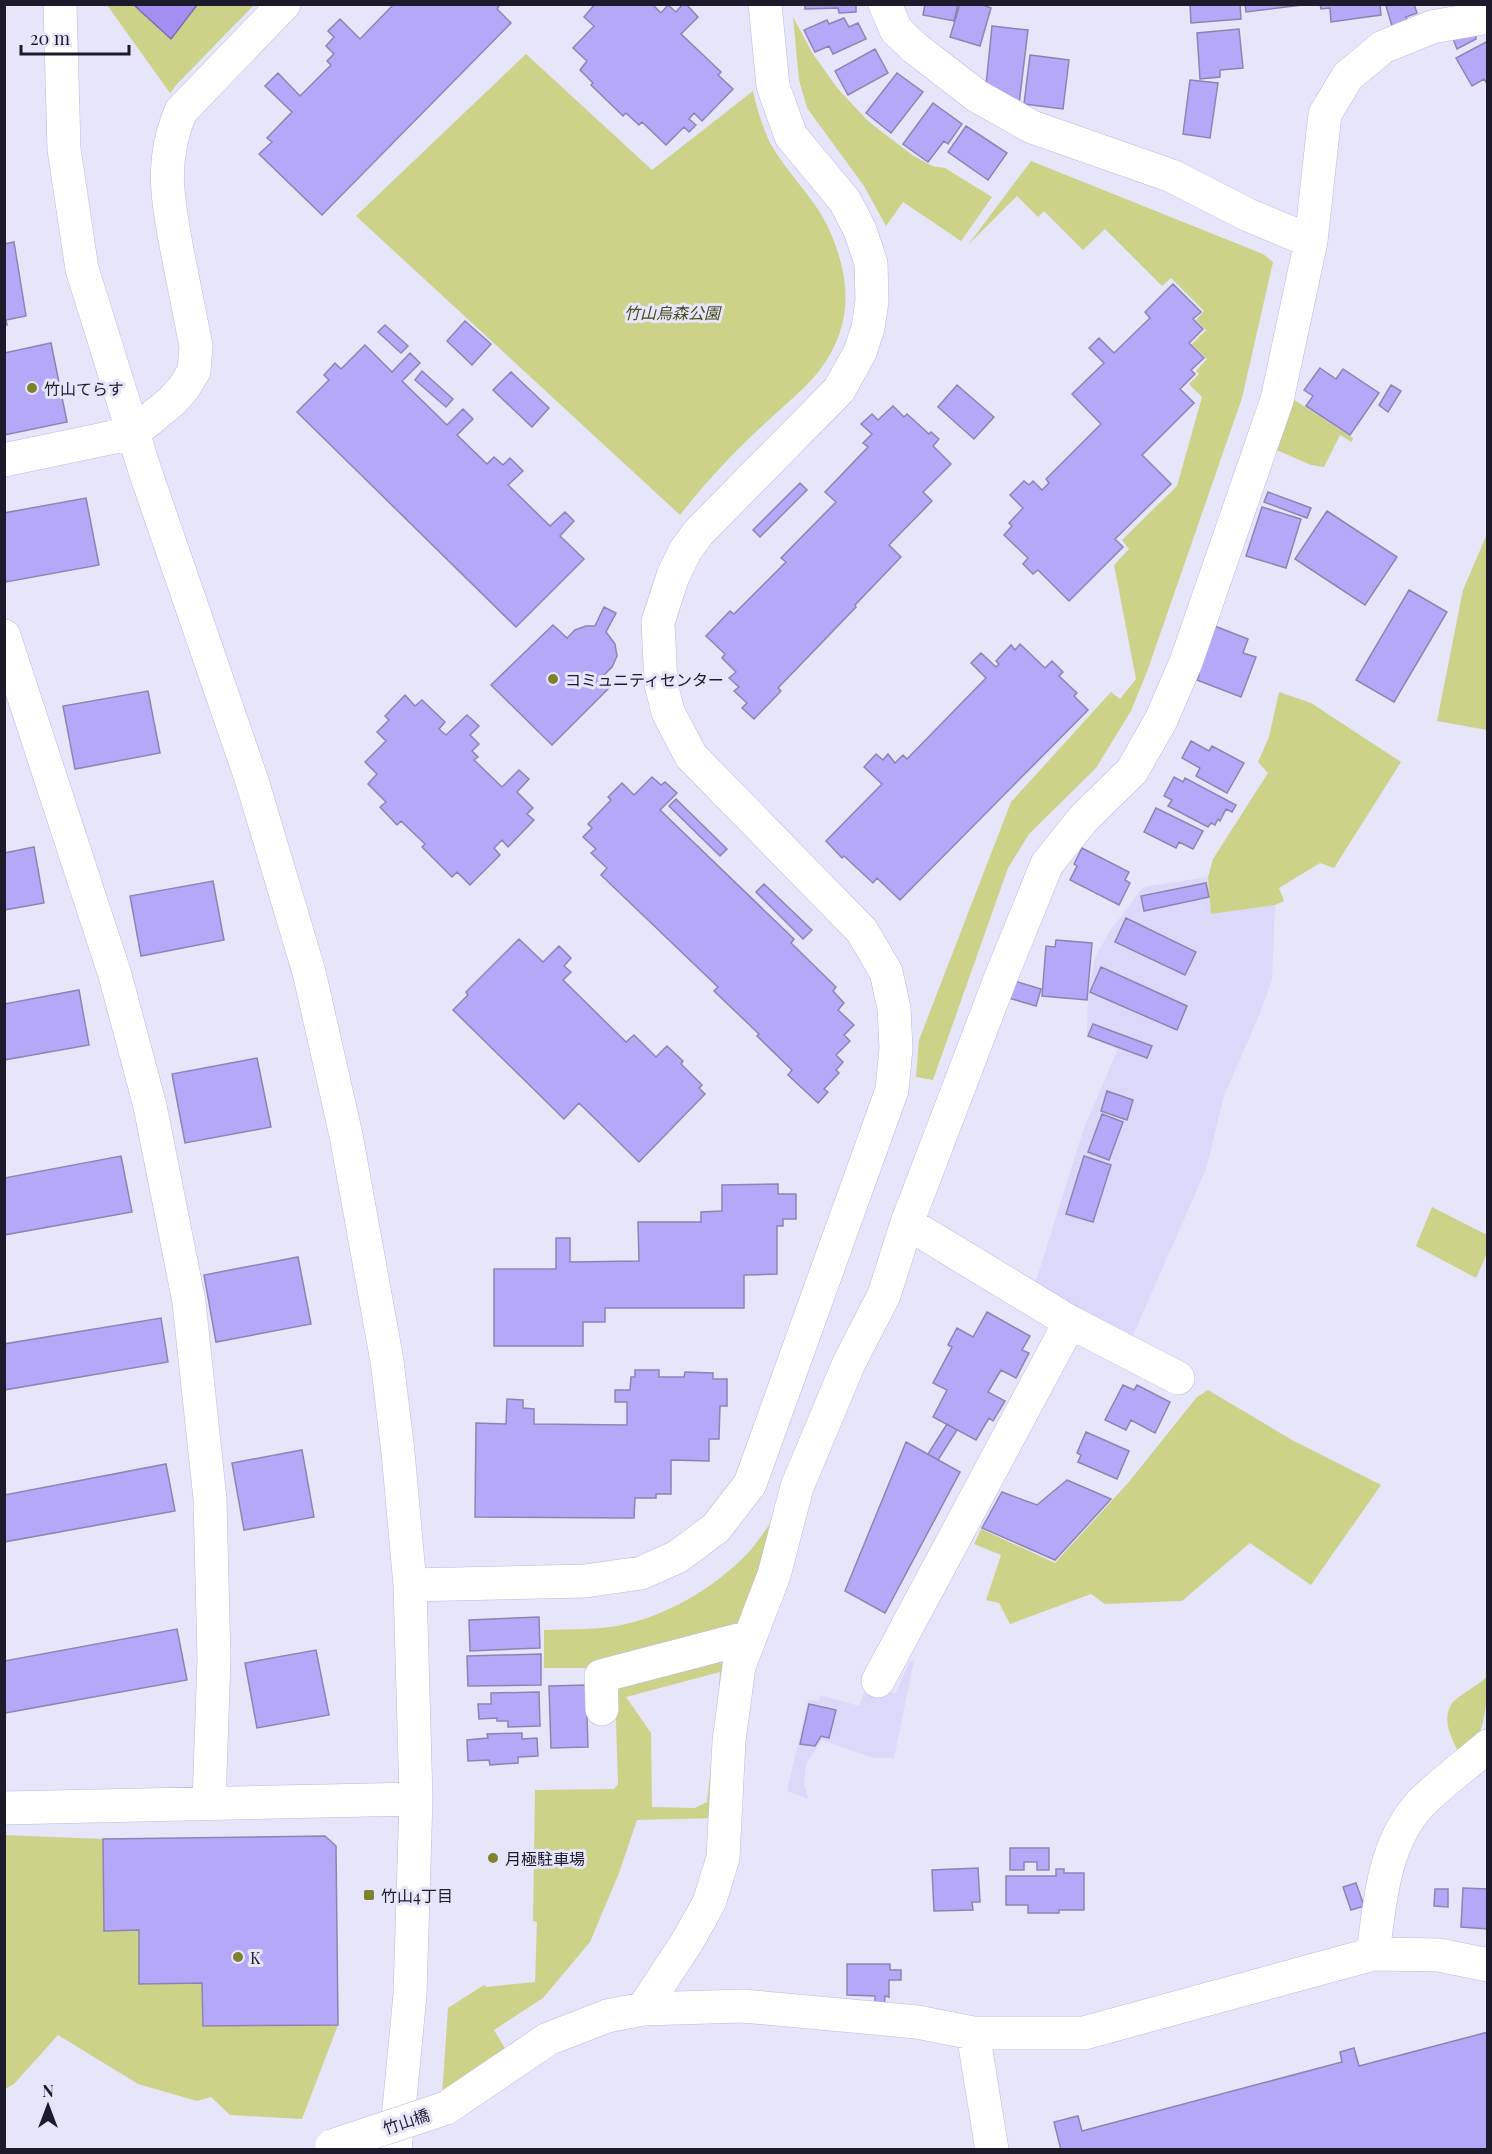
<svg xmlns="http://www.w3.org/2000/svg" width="1492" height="2154" viewBox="0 0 1492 2154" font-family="'Playfair Display','Noto Sans JP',serif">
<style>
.built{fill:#dcd8fa}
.green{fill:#cdd289}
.water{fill:#a490f3;stroke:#7c6db7;stroke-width:1.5}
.building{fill:#b6a8f8;stroke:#8c85b2;stroke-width:1.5}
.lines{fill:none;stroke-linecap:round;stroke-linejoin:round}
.minor-casing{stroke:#bdb6e6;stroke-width:34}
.minor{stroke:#fff;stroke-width:33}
.minor-bridge-casing{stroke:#bdb6e6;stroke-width:34;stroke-linecap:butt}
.minor-bridge{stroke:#fff;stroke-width:33}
.poi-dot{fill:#7e822c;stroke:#e7e5f9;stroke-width:2}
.labels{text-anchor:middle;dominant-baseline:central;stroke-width:6;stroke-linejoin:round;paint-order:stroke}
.park-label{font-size:16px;font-style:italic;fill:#494b1b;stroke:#e7e5f9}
.poi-label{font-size:16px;fill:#1d1a2c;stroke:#e7e5f9;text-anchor:start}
.street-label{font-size:16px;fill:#1d1a2c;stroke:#e7e5f9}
</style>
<rect width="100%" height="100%" fill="#e7e5f9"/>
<!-- built -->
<path class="built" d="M1208 877 1211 914 1275 905 1272 979 1260 1013 1224 1096 1206 1169 1131 1340 1035 1284 1084 1128 1118 1049 1087 1036 1088 994 1095 957 1110 931 1143 887Z
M914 1660 894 1758H873L822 1740 806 1764 804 1783 808 1799 787 1791 808 1700 819 1701 820 1695 859 1706 868 1682 895 1694 910 1661Z"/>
<!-- green -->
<path class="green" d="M107 5H134L171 38 197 5H254L178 83 170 93Z
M793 17 813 54 838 89 868 121 912 155 932 166 945 168 992 197 961 241 903 202 886 226 864 186 807 108 799 80Z
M526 54 652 170 753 91C757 109 762 126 770 143 786 172 812 195 827 225 851 276 855 324 819 371 805 389 777 412 760 428 731 455 704 484 680 515L356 216Z
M1031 161 1263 254 1273 262 1242 398 1148 669 1131 711 1096 768 1029 834 1008 868 933 1080 916 1077 919 1040 1011 802 1111 692 1120 699 1136 679 1114 565 1129 549 1122 540 1177 486 1202 397 1189 384 1199 374 1196 371 1207 359 1192 344 1206 330 1196 320 1204 311 1171 278 1162 286 1105 229 1083 250 1044 211 1038 217 1017 196 968 245Z
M1285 394 1353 438 1352 442 1340 435 1324 467 1311 465 1272 448Z
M1487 534 1488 730H1487L1437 721 1463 590Z
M1279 692 1311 703 1401 762 1334 868 1320 863 1279 888 1284 901 1275 905 1211 914 1208 877 1213 859 1268 773 1258 762 1269 737Z
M1432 1207 1487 1235V1257L1486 1256 1476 1278 1416 1246Z
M1208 1390 1292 1440 1381 1485 1311 1585 1250 1543 1182 1601 1105 1604 1091 1594 1010 1624 999 1603 986 1600 1001 1555 974 1544 981 1529 1055 1563 1128 1483 1197 1397Z
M772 1521 764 1568 737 1633 588 1668H544V1630C568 1629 593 1630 617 1626 665 1617 713 1589 747 1554 756 1544 764 1532 772 1521Z
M733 1653 728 1681 719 1685 720 1672 626 1697 651 1733 652 1807 695 1808 707 1802 717 1709 728 1705 718 1818 637 1820 619 1873 590 1942 543 1998 494 2030 509 2055 442 2097 448 2008 484 1985 487 1987 535 1982 537 1922 533 1921 535 1790 614 1789 618 1784 615 1689Z
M1487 1677C1487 1708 1485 1737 1462 1759 1454 1743 1439 1719 1453 1702 1459 1696 1479 1684 1487 1677Z
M5 1835 103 1839 104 1931 139 1930 140 1984 202 1983 203 2026 338 2025 302 2119 230 2115 211 2097 197 2101 138 2084 58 2035 14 2084 5 2089Z"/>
<!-- water -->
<path class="water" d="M134 5H197L171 39Z"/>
<!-- building -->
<path class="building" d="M394 4H498L499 6 497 9 511 23 322 215 259 154 272 142 267 138 292 112 265 86 278 73 300 96 331 65 327 61 334 54 326 46 334 37 328 31 340 19 360 39Z
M595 4H656L654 6 661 13 668 5 676 12 683 4H686L698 17 681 34 721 72 718 75 733 89 702 121 694 113 689 119 696 125 689 132 684 127 666 145 642 122 639 125 626 113 623 116 591 85 593 83 580 70 587 61 573 48 594 26 584 17Z
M805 4H856V12L839 13 838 8 805 9Z
M925 4H958L954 21 923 15Z
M960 4H980L991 8 980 46 950 37Z
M1190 4H1240L1241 19 1191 23Z
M1245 4H1301V5L1246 12Z
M1320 4H1380L1381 15 1331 22 1330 8 1321 9Z
M1390 4H1414L1417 13 1406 17 1408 21 1392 26 1386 6Z
M844 18 849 27 858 23 866 39 833 54 829 46 815 52 804 30 827 20 829 24Z
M992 26 1028 30 1019 104 986 85Z
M1239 29 1243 68 1220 70V77L1200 79 1197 33Z
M1476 32V39L1457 49 1452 36Z
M1488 41V85L1484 79 1472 86 1456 58Z
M875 49 888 73 848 95 835 71Z
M1030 55 1069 60 1063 109 1024 104Z
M897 73 923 92 891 133 866 113Z
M1190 80 1218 83 1210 138 1183 134Z
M933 103 962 124 948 144 944 141 928 162 903 144Z
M966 126 1007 153 988 180 948 152Z
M14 242 26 316 6 320 7 325H4V244Z
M1173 284 1201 312 1193 319 1203 329 1189 343 1204 358 1191 370 1195 374 1180 389 1194 403 1142 455 1171 484 1115 539 1123 547 1069 601 1038 570 1033 574 1023 564 1028 558 1004 535 1012 526 1009 523 1023 508 1010 495 1024 481 1029 485 1033 481 1042 490 1049 483 1046 479 1101 424 1072 394 1104 363 1089 348 1099 338 1114 353 1150 318 1145 312Z
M465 321 491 344 472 365 447 341Z
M385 325 408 346 401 353 378 332Z
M51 343 67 422 4 435V353Z
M365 345 392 372 410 353 420 363 402 381 447 425 463 409 473 419 457 435 487 464 494 457 503 465 510 458 523 471 508 485 550 526 565 512 574 521 560 536 584 559 516 627 297 412 329 380 324 375 335 363 341 369Z
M1320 368 1336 379 1343 369 1379 393 1350 435 1306 406 1313 396 1304 390Z
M422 371 453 399 446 407 415 380Z
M511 372 549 408 532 427 493 390Z
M957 385 994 417 974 439 938 407Z
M1391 385 1401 391 1388 412 1379 405Z
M893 406 904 417 907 414 929 434 931 432 939 439 933 446 951 464 923 492 932 501 889 545 901 557 855 605 856 607 778 688 781 691 754 719 742 708 747 703 734 691 739 687 729 678 736 672 722 658 725 654 706 636 730 611 734 614 786 562 781 558 836 502 825 492 868 447 863 443 872 434 861 424 872 414 878 420Z
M800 483 807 490 760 537 753 530Z
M1268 492 1311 508 1307 518 1264 502Z
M86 498 99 565 6 582 4 572V513Z
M1262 507 1301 519 1286 568 1246 556Z
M1327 511 1397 557 1365 605 1295 559Z
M1409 590 1447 612 1394 702 1356 680Z
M604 607 616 613 606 632 615 644 617 656 612 667 604 675 613 684 552 745 491 685 553 625 567 638 575 630 586 626H595Z
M1212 625 1248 639 1243 653 1256 657 1241 697 1197 680 1199 675 1194 673Z
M1020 644 1045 668 1052 661 1063 672 1059 676 1077 693 1074 696 1088 710 900 900 877 878 873 883 844 856 842 858 826 841 882 784 864 767 876 754 883 760 888 754 895 763 903 755 907 759 986 678 971 663 981 653 996 667 999 664 996 661 1011 645 1015 650Z
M148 691 160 753 75 769 63 706Z
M405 695 415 706 422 700 445 722 439 729 446 735 467 715 479 726 470 735 479 744 472 751 478 757 474 760 502 787 519 770 529 779 517 792 533 808 527 814 534 820 508 847 502 840 494 848 500 855 470 885 457 872 452 877 422 847 425 844 401 821 397 825 380 807 386 802 368 784 377 774 365 762 386 741 377 732 389 720 385 716Z
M1191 741 1209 751 1212 746 1244 763 1227 793 1196 776 1200 768 1182 758Z
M652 777 661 785 665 782 677 793 660 810 794 939 791 943 836 987 833 991 844 1003 838 1010 854 1025 844 1035 850 1041 836 1055 843 1062 836 1070 839 1073 824 1089 828 1092 818 1103 788 1075 792 1070 757 1036 759 1034 714 991 718 987 601 875 607 868 591 853 596 849 583 837 592 828 588 824 611 800 608 797 622 783 634 795Z
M1174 777 1183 782 1185 778 1236 805 1232 812 1226 809 1220 821 1218 819 1215 825 1211 823 1208 827 1168 806 1172 800 1164 796Z
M676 799 727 849 720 856 669 806Z
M1156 808 1203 831 1193 849 1179 842 1176 848 1144 832Z
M34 847 44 903 4 910V853Z
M1082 848 1129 872 1125 880 1130 883 1119 905 1070 880 1077 866 1074 864Z
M213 881 224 940 141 956 130 896Z
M1206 883 1209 897 1144 911 1141 896Z
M764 884 812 930 803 939 756 892Z
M1126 918 1196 952 1185 975 1115 942Z
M519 939 543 962 559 946 571 958 564 966 571 972 563 980 626 1042 634 1035 656 1057 667 1046 683 1061 681 1064 702 1085 699 1088 705 1094 639 1162 579 1103 564 1119 453 1010 468 995 466 992Z
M1056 940 1092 943 1087 1000 1042 996 1046 946 1055 947Z
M1101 967 1187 1006 1177 1030 1090 992Z
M1008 979 1041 989 1036 1006 1002 996Z
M79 990 89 1045 4 1060V1004Z
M1093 1024 1152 1046 1147 1058 1088 1036Z
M257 1058 271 1127 185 1143 172 1074Z
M1107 1091 1133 1100 1127 1120 1101 1111Z
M1102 1114 1123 1122 1109 1160 1088 1152Z
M121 1156 132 1212 4 1235V1178Z
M1084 1156 1111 1165 1093 1222 1066 1214Z
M778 1184V1194H796V1219H783V1226H777V1274L744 1275V1308H605V1322H583V1346H494V1269H556V1238H570V1262L639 1261 638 1222H701V1212L722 1211V1185Z
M298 1257 311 1324 216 1342 204 1275Z
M987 1312 1030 1336 1022 1350 1029 1353 1016 1378 1001 1370 988 1392 1005 1401 993 1421 989 1418 976 1440 933 1417 947 1390 933 1383 952 1347 948 1345 957 1328 973 1337Z
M161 1318 168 1362 4 1390V1344Z
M635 1370H659V1377H684L685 1372 713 1373V1379H727V1406H720L719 1439H709V1461L671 1460V1494H656V1498H635L634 1518 475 1517 476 1423 506 1424 507 1399 523 1400V1408L534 1409V1424L627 1425V1402H615V1390H630L631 1377H635Z
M1123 1385 1134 1390 1137 1385 1170 1402 1155 1433 1131 1420 1126 1430 1105 1420Z
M947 1424 957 1430 938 1460 928 1454Z
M1086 1432 1129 1451 1117 1479 1078 1462 1081 1455 1077 1453Z
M906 1442 960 1472 885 1613 845 1591Z
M302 1450 314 1517 244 1530 232 1463Z
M166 1464 175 1511 4 1542V1495Z
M1067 1480 1111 1499 1055 1560 982 1528 1002 1492 1037 1505Z
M539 1617 540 1648 470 1651 469 1620Z
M177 1629 187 1680 5 1713 4 1661Z
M316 1650 329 1715 257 1728 245 1663Z
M541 1654V1685L468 1686 467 1656Z
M586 1685 588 1747 551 1748 549 1686Z
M539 1692 540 1726 508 1727V1721H497V1718L479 1719 478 1704H491V1693Z
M809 1704 836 1710 829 1738 821 1736 815 1746 800 1744Z
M522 1733V1739L537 1738 538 1756 518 1757V1763L490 1765 489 1760 468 1761 467 1740 488 1738 487 1734Z
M325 1836 336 1846 338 2025 203 2026 202 1983 139 1984V1930L104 1931 103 1839Z
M1010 1848H1049V1870H1037V1862H1024V1870H1010Z
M978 1868 980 1902H972L973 1910 934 1911 932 1870Z
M1056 1869H1064V1873H1084V1910H1059V1913H1028V1905H1006V1876H1056Z
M1356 1883 1364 1906 1351 1910 1343 1887Z
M1463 1888 1488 1889V1929L1461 1927Z
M1435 1889H1448V1907L1434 1906Z
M847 1964H890V1970H901V1980H889V1997L885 1996 884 2007 875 2006V1996L847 1995Z
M1488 2032V2150H1061L1054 2122 1078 2116 1082 2131 1342 2062 1340 2052 1354 2048 1359 2066Z"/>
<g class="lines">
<defs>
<path id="minor" d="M60 4 64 149 82 269 145 471 252 781 309 972 346 1135 387 1361 398 1452 410 1585 416 1799 410 1995 395 2150
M885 4 896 30 915 48 977 96 1032 127 1172 176 1248 215 1311 241
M4 460 133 433 171 402 183 389 194 371 196 346C190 315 184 285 178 255 168 202 159 162 181 111L284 4
M4 636 115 975 150 1106 189 1302 210 1499 214 1659 209 1803
M907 1223 1070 1322 1178 1378
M410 1585 585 1581 641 1573 677 1557 716 1528 750 1484 892 1090 896 1048 894 1008 886 972 862 931 691 756 668 712 661 684 658 622 673 576 685 551 698 533 839 390 860 352 868 328 872 301 871 263 860 230 845 201 791 136 773 86 765 4
M878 1681 1070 1322
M602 1709 601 1676 750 1637
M4 1808 416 1799
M1373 1954C1380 1902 1383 1844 1421 1803 1441 1783 1466 1765 1488 1746
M643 2009 743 2006 917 2022 973 2033H1084L1373 1954 1439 1955 1488 1965
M973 2033 992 2150
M446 2108 548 2039 607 2016 643 2009 687 1942 709 1903 723 1858 729 1741 739 1666 774 1575 797 1487 849 1363 884 1295 907 1223 1001 977 1047 864 1083 819 1132 771 1161 720 1186 662 1277 400 1311 241 1325 114 1348 76 1383 47 1432 27 1488 17"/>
</defs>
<!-- minor casing -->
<use href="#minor" class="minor-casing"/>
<!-- minor -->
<use href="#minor" class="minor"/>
<defs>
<path id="minor-bridge" d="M332 2146 446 2108"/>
</defs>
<!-- minor-bridge casing -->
<use href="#minor-bridge" class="minor-bridge-casing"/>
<!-- minor-bridge -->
<use href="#minor-bridge" class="minor-bridge"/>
</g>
<!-- markers -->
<g class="poi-dot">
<circle cx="32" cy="388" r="6"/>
<circle cx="553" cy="679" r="6"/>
<circle cx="493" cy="1858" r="6"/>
<rect x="363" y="1889" width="12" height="12" rx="3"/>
<circle cx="238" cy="1957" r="6"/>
</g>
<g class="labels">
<!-- park labels -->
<g class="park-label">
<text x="672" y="312">竹山烏森公園</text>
</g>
<!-- poi labels -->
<g class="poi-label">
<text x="44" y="388">竹山てらす</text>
<text x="565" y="679">コミュニティセンター</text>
<text x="505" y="1858">月極駐車場</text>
<text x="381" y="1895">竹山4丁目</text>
<text x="250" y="1957">K</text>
</g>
<!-- street labels -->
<g class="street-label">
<text transform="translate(406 2121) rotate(-18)">竹山橋</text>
</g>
</g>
<!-- border -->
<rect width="1492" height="2154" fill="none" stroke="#1d1a2c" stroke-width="12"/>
<!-- north arrow -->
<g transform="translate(48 2106)" stroke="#e7e5f9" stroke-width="4.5" paint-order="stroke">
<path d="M0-4.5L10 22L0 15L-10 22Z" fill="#1d1a2c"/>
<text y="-9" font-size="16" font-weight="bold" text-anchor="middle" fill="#1d1a2c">N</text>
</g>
<!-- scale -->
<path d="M21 45v9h108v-9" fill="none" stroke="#1d1a2c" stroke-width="3"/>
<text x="30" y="45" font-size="18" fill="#1d1a2c" stroke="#e7e5f9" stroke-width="4.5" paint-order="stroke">20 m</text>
</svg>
